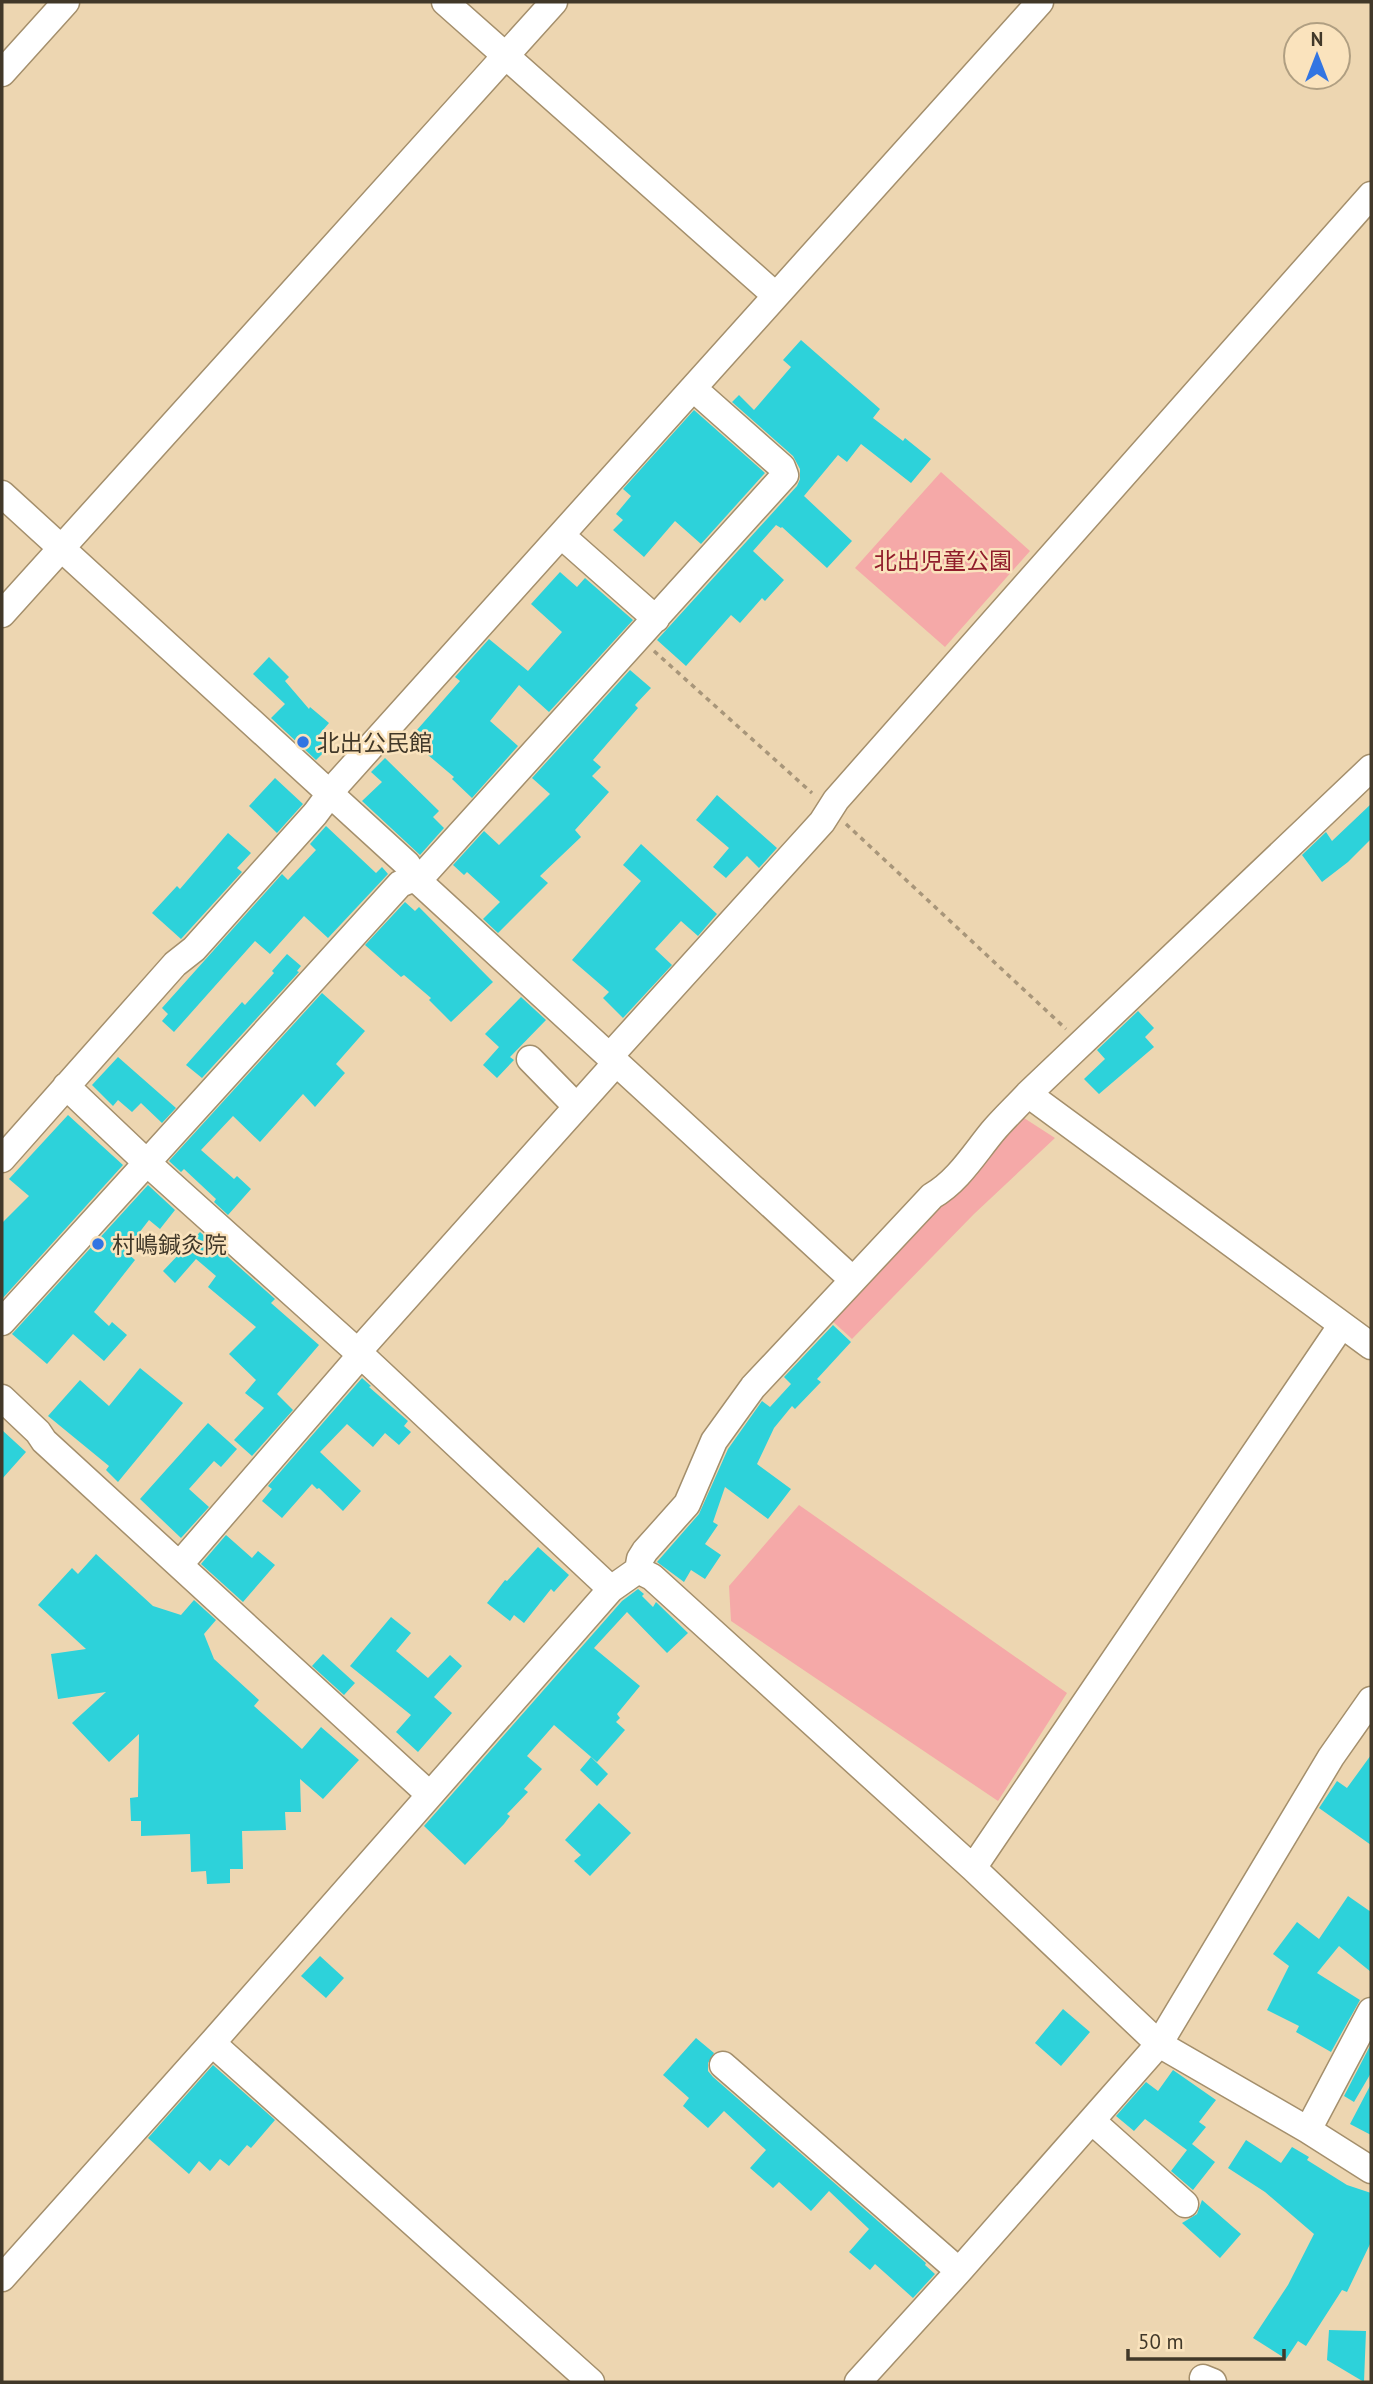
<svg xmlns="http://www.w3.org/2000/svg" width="1373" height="2384" viewBox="0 0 1373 2384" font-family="'PT Sans','Noto Sans JP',sans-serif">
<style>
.green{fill:#f5a9a8}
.building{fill:#2dd2da}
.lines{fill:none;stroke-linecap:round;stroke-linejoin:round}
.minor-casing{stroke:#a48f6c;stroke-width:29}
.path{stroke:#a8967a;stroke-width:3.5;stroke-dasharray:5 5;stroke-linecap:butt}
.minor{stroke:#fff;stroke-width:26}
.poi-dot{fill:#3275e2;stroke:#fae3bd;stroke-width:2.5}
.labels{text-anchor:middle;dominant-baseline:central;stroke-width:5;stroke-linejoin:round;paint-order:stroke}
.park-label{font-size:23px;fill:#901c2b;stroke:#fae3bd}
.poi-label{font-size:23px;fill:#413829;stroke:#fae3bd;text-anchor:start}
</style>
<rect width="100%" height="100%" fill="#edd6b1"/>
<!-- green -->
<path class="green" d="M941 472 1030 551 945 647 855 568Z
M1024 1118 1055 1138 974 1214 852 1339 830 1319Z
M799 1505 1067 1693 998 1801 731 1621 729 1586Z"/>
<!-- building -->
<path class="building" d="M801 340 880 409 873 418 903 441 905 438 931 459 911 483 861 444 847 462 838 455 804 496 852 541 827 568 782 527 781 528 776 525 753 551 784 580 765 601 762 598 740 623 731 615 686 666 657 640 797 486 800 479V469L793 456 732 402 739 395 754 410 791 367 783 360Z
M694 410 765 473 701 544 675 521 644 557 613 530 623 520 616 514 631 496 623 489Z
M560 572 577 587 585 578 633 620 549 712 519 685 490 721 518 746 472 798 452 779 454 777 409 739 460 681 455 677 489 639 528 671 562 632 531 604Z
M269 657 289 677 285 681 309 709 310 707 329 723 317 737 328 748 316 760 271 718 285 704 253 674Z
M630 670 651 688 635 705 638 708 593 760 601 767 592 776 609 792 575 830 581 837 540 876 548 883 498 933 483 919 500 902 467 872 464 875 453 865 484 831 499 845 550 794 532 778Z
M385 758 439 811 433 817 444 828 420 855 362 801 382 782 371 772Z
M275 778 303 804 277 833 249 806Z
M717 795 777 848 759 868 747 856 726 878 713 867 729 848 696 820Z
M1371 804V839L1348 862 1322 882 1302 855 1326 832 1332 841Z
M326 826 376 873 382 867 388 874 328 938 304 916 270 954 255 941 174 1032 162 1021 168 1014 162 1008 282 874 288 880 316 850 310 844Z
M228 833 251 853 237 868 242 872 181 939 152 913 177 886 180 889Z
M641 844 717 914 698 936 681 921 655 949 672 965 623 1018 603 998 609 992 572 960 641 881 623 865Z
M405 902 415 911 419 907 493 982 451 1022 429 1000 431 998 404 975 401 977 365 945Z
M287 954 301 966 297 971 299 972 202 1078 186 1065 242 1002 245 1005 274 973 272 971Z
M322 993 365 1031 336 1064 345 1073 315 1107 303 1094 260 1142 233 1116 201 1150 234 1179 237 1176 251 1189 228 1215 214 1202 216 1199 184 1169 181 1172 169 1161Z
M521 997 546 1020 510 1057 514 1060 497 1078 483 1065 499 1047 485 1034Z
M1138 1011 1154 1028 1145 1037 1154 1047 1099 1094 1084 1079 1105 1059 1097 1050Z
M118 1057 176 1108 162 1123 141 1103 132 1112 118 1100 113 1106 92 1085Z
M68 1115 123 1165 2 1299V1223L29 1196 9 1179Z
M148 1185 175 1210 160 1229 149 1220 125 1251 135 1260 94 1312 109 1326 112 1322 127 1335 104 1361 73 1334 47 1364 12 1334Z
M200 1232 275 1299 271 1303 319 1345 277 1394 293 1410 252 1456 234 1440 264 1408 245 1393 256 1380 229 1354 256 1327 208 1287 216 1276 196 1259 175 1283 163 1271Z
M833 1325 851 1342 817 1379 821 1382 795 1409 792 1406 774 1428 757 1464 791 1489 768 1519 725 1487 713 1522 718 1525 705 1544 721 1555 705 1579 691 1570 684 1582 657 1562 699 1514 728 1449 762 1401 770 1407 791 1384 784 1377Z
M140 1368 183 1403 118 1482 106 1470 109 1466 48 1416 80 1380 109 1406Z
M362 1378 371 1386 369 1387 408 1421 404 1426 411 1432 399 1445 385 1433 373 1447 347 1424 320 1452 361 1491 343 1511 319 1488 317 1489 312 1484 282 1518 262 1501 272 1489 268 1486Z
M208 1423 237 1449 221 1467 214 1461 189 1489 209 1507 181 1538 140 1499Z
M2 1430 26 1452 2 1479Z
M226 1535 252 1558 258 1551 275 1565 243 1602 201 1564Z
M538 1547 569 1575 554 1592 551 1589 524 1623 514 1615 510 1621 487 1603 505 1580 507 1581Z
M96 1554 153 1606 181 1615 194 1600 216 1620 204 1634 214 1659 259 1700 254 1706 302 1749 321 1727 359 1760 323 1799 300 1779 301 1812H285L286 1830 242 1831 243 1869H230V1883L207 1884 206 1871 191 1872 190 1834 141 1836V1821H131L130 1798 138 1797 139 1734 109 1762 72 1723 106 1692 58 1699 51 1654 86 1649 38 1605 72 1568 78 1574Z
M638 1589 644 1594 642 1596 653 1607 656 1602 688 1633 667 1653 627 1612 594 1648 640 1686 617 1714 620 1718 616 1722 625 1730 597 1762 554 1725 527 1756 542 1769 524 1789 528 1792 507 1814 510 1816 504 1824 465 1865 424 1826 622 1601Z
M391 1617 411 1633 396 1651 428 1678 450 1655 462 1666 434 1697 452 1713 418 1752 396 1732 411 1715 350 1666Z
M323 1654 355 1683 344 1695 312 1666Z
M1371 1755V1845L1319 1808 1337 1781 1347 1788Z
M591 1757 608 1774 597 1786 580 1770Z
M599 1803 631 1833 590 1876 574 1861 581 1855 565 1840Z
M1348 1896 1371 1912V1972L1339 1946 1317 1973 1360 2000 1331 2052 1296 2032 1299 2026 1267 2010 1289 1966 1273 1954 1297 1922 1319 1939Z
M320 1956 344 1978 326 1998 301 1976Z
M1063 2009 1090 2032 1061 2066 1035 2043Z
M696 2038 714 2053 708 2063V2071L713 2077 926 2263 925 2265 935 2274 913 2298 875 2264 870 2270 849 2252 869 2229 829 2191 811 2211 779 2182 773 2188 750 2168 766 2150 724 2111 708 2128 683 2106 689 2098 663 2075Z
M1371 2044V2073L1354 2102 1344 2096Z
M213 2065 275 2120 251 2148 247 2145 229 2166 220 2159 210 2171 199 2161 189 2174 148 2138Z
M1173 2070 1216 2100 1199 2122 1206 2127 1192 2144 1215 2162 1193 2190 1171 2171 1187 2150 1145 2119 1134 2131 1116 2116 1146 2082 1158 2091Z
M1371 2084V2135L1350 2124Z
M1246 2140 1281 2163 1292 2147 1309 2157 1307 2160 1347 2185 1371 2193V2242L1347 2292 1342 2290 1306 2346 1298 2341 1286 2359 1253 2338 1288 2285 1314 2234 1265 2192 1228 2168Z
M1202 2200 1241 2234 1220 2258 1182 2223 1197 2214Z
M1329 2330 1366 2331 1364 2382 1327 2360Z"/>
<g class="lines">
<defs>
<path id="minor" d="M445 2 775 295
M2 73 66 2
M2 494 407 864 415 878 853 1280
M562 536 656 619
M2 614 554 2
M610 1056 822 822 836 800 1371 195
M530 1059 576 1106
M66 1086 145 1161 360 1354 611 1589
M1028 1094 1371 1346
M2 1159 175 964 194 949 315 814 339 782 1040 2
M2 1322 400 884 424 874 785 475 782 467 694 389
M2 1398 38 1432 44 1441 430 1795
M180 1564 353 1364 363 1346 616 1063
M638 1570 640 1559 645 1551 687 1504 714 1441 753 1387 932 1196C958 1181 974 1154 993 1131 1004 1118 1016 1107 1028 1094L1371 768
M638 1570 652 1577 973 1868 1159 2044 1308 2130 1371 2170
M973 1868 1341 1326
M212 2043 591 2382
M723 2065 959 2271
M1092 2121 1185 2204
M1308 2130 1371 2011
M2 2278 212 2043 611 1589 638 1570
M1203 2378 1213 2382
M858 2382 959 2271 1159 2044 1331 1757 1371 1700"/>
</defs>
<!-- minor casing -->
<use href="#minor" class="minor-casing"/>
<!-- path -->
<path class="path" d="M654 651 812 793
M846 824 1066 1029"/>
<!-- minor -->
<use href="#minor" class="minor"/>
</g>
<!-- markers -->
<g class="poi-dot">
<circle cx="303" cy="742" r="7"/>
<circle cx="98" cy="1244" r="7"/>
</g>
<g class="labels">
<!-- park labels -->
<g class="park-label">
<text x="943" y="560">北出児童公園</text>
</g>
<!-- poi labels -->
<g class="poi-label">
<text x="317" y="742">北出公民館</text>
<text x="112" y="1244">村嶋鍼灸院</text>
</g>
</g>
<!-- border -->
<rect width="1373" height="2384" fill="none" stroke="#413829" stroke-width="7"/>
<!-- north arrow -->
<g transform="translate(1317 56)"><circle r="33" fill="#fae3bd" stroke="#b09f82" stroke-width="2"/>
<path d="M0-5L12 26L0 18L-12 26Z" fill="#3275e2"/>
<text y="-10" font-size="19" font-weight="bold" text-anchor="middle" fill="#413829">N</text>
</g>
<!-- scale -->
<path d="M1128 2349v10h156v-10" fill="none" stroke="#413829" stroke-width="3.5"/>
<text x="1138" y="2349" font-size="21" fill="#413829" stroke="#fae3bd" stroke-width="5" paint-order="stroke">50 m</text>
</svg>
